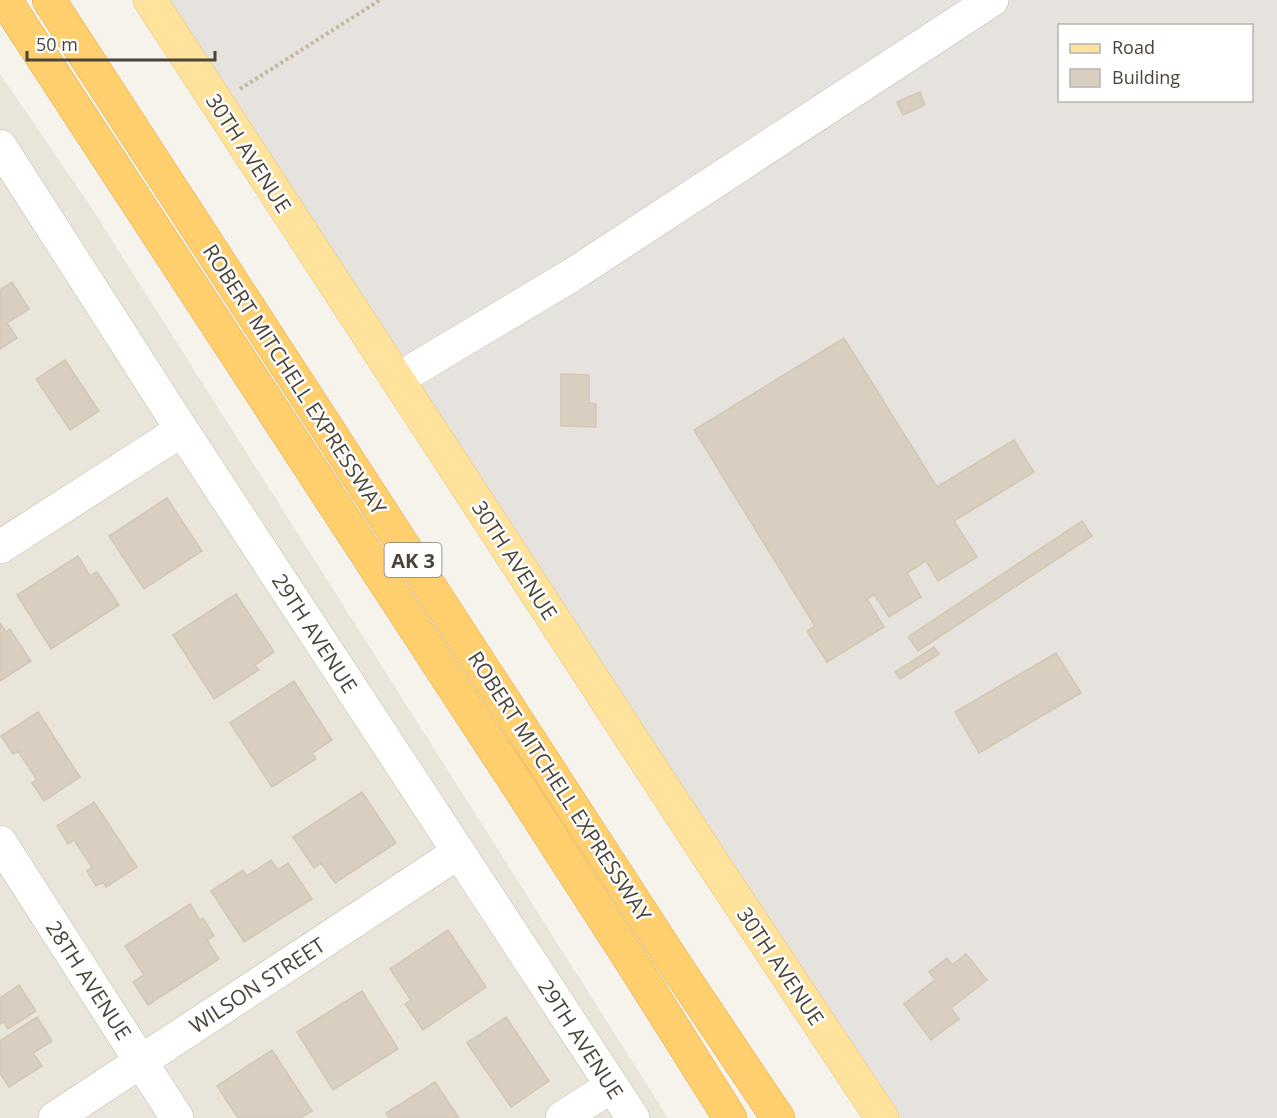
<svg xmlns="http://www.w3.org/2000/svg" width="1277" height="1118" viewBox="0 0 1277 1118" font-family="'Open Sans',sans-serif">
<style>
.residential{fill:#eae5da}
.industrial{fill:#e6e2dd;fill-rule:evenodd}
.building{fill:#d8cfc1;stroke:#d3c7b4;stroke-width:1.5}
.lines{fill:none;stroke-linecap:round;stroke-linejoin:round}
.minor-casing{stroke:#c2bbae;stroke-width:34}
.major-casing{stroke:#e6c16a;stroke-width:34}
.highway-casing{stroke:#e0a43c;stroke-width:34}
.path{stroke:#c4b79f;stroke-width:4;stroke-dasharray:3 3;stroke-linecap:butt}
.minor{stroke:#fff;stroke-width:33}
.major{stroke:#ffe39c;stroke-width:33}
.highway{stroke:#ffcf6e;stroke-width:33}
.labels{text-anchor:middle;dominant-baseline:central;stroke-width:5;stroke-linejoin:round;paint-order:stroke}
.shield{fill:#fff;stroke:#817c74;stroke-width:1.5}
.shield-label{font-size:20px;font-weight:bold;fill:#4b4439}
.street-label{font-size:21px;fill:#4b4439;stroke:#fff}
</style>
<rect width="100%" height="100%" fill="#f6f3ec"/>
<!-- residential -->
<path class="residential" d="M0 74 89 204 668 1118H0Z"/>
<!-- industrial -->
<path class="industrial" d="M159 0H1277V1118H888ZM1060 26H1252V100H1060Z"/>
<!-- building -->
<path class="building" d="M920 92 925 105 903 115 897 102Z
M12 282 29 309 7 323 17 338 0 349V290Z
M844 338 937 487 1014 440 1034 472 954 521 977 557 938 581 926 561 907 573 921 597 889 617 874 594 867 599 884 627 827 662 807 631 815 626 694 430Z
M65 360 99 411 70 430 36 379Z
M561 374 589 375V403L596 404V427L561 426Z
M167 498 202 551 144 589 109 536Z
M1082 521 1092 536 918 651 908 637Z
M78 556 90 576 97 572 119 605 51 649 17 595Z
M236 594 274 652 255 665 259 670 214 699 173 635Z
M0 623 6 632 10 629 31 661 0 681Z
M934 647 939 654 900 679 895 672Z
M1056 653 1081 693 979 753 955 712Z
M294 681 332 740 312 753 316 759 272 787 230 723Z
M38 712 80 777 44 801 32 783 37 780 18 751 13 754 1 736Z
M362 792 396 843 335 883 321 863 314 868 293 837Z
M94 802 137 867 106 887 103 882 96 886 87 871 92 867 74 840 68 844 57 826Z
M271 860 278 870 288 863 312 899 244 942 211 891 243 870 247 876Z
M190 904 200 920 203 918 214 936 207 940 219 959 148 1005 133 982 144 975 125 946Z
M448 930 486 987 423 1030 405 1004 411 1000 390 969Z
M966 954 987 980 951 1008 959 1019 931 1040 904 1004 935 980 929 972 947 958 952 965Z
M19 985 36 1011 8 1029 4 1022 0 1024V998Z
M362 991 398 1049 333 1090 297 1032Z
M37 1017 52 1041 33 1053 42 1066 9 1087 0 1073V1041Z
M506 1017 549 1081 511 1107 467 1043Z
M272 1050 312 1111 300 1118H238L217 1086Z
M435 1082 459 1118H389L386 1113Z"/>
<g class="lines">
<defs>
<path id="minor" d="M0 146 182 430 633 1118
M398 379 572 275 992 0
M0 547 182 430
M0 842 177 1118
M55 1118 459 852
M562 1118 612 1086"/>
<path id="major" d="M150 0 716 868 882 1118"/>
<path id="highway" d="M5 0 526 798 637 970 730 1118
M49 0 680 972 778 1118"/>
</defs>
<!-- minor casing -->
<use href="#minor" class="minor-casing"/>
<!-- major casing -->
<use href="#major" class="major-casing"/>
<!-- highway casing -->
<use href="#highway" class="highway-casing"/>
<!-- path -->
<path class="path" d="M240 89 380 0"/>
<!-- minor -->
<use href="#minor" class="minor"/>
<!-- major -->
<use href="#major" class="major"/>
<!-- highway -->
<use href="#highway" class="highway"/>
</g>
<g class="labels">
<!-- shield labels -->
<rect class="shield" x="384.5" y="543" width="57" height="34" rx="4.5"/>
<g class="shield-label">
<text x="413" y="560">AK 3</text>
</g>
<!-- street labels -->
<g class="street-label">
<text transform="translate(249 153) rotate(57)">30TH AVENUE</text>
<text transform="translate(295 379) rotate(57)">ROBERT MITCHELL EXPRESSWAY</text>
<text transform="translate(515 560) rotate(57)">30TH AVENUE</text>
<text transform="translate(315 633) rotate(57)">29TH AVENUE</text>
<text transform="translate(560 786) rotate(57)">ROBERT MITCHELL EXPRESSWAY</text>
<text transform="translate(781 966) rotate(56)">30TH AVENUE</text>
<text transform="translate(89 980) rotate(57)">28TH AVENUE</text>
<text transform="translate(257 985) rotate(-33)">WILSON STREET</text>
<text transform="translate(581 1039) rotate(57)">29TH AVENUE</text>
</g>
</g>
<!-- legend -->
<rect x="1058" y="24" width="195" height="78" fill="#ffffff" stroke="#b7b4b0" stroke-width="1.5"/>
<rect x="1070" y="44" width="30" height="9" fill="#ffe39c" stroke="#b7b4b0" stroke-width="1.5"/>
<text x="1112" y="54" font-size="18" fill="#4b4439">Road</text>
<rect x="1070" y="69" width="30" height="18" fill="#d8cfc1" stroke="#b7b4b0" stroke-width="1.5"/>
<text x="1112" y="84" font-size="18" fill="#4b4439">Building</text>
<!-- scale -->
<path d="M27 51v9h188v-9" fill="none" stroke="#4b4439" stroke-width="3"/>
<text x="36" y="51" font-size="18" fill="#4b4439" stroke="#ffffff" stroke-width="4.5" paint-order="stroke">50 m</text>
</svg>
